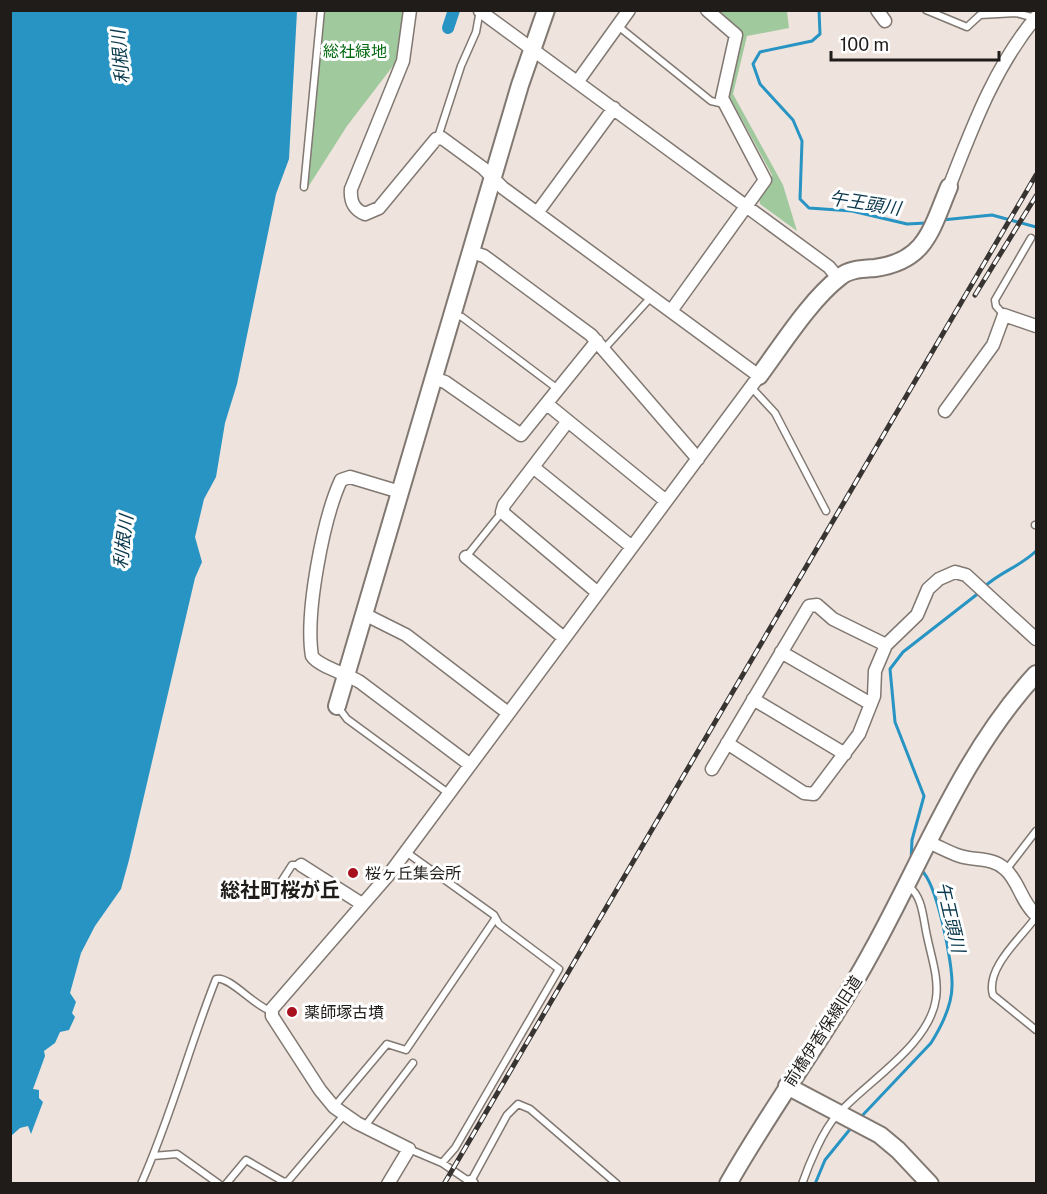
<svg xmlns="http://www.w3.org/2000/svg" width="1047" height="1194" viewBox="0 0 1047 1194" font-family="'Public Sans','Noto Sans JP',sans-serif">
<style>
.green{fill:#a0c99e}
.water{fill:#2794c3}
.lines{fill:none;stroke-linecap:round;stroke-linejoin:round}
.stream{stroke:#2794c3;stroke-width:3}
.canal{stroke:#2794c3;stroke-width:12}
.lane-casing{stroke:#817872;stroke-width:9}
.street-casing{stroke:#817872;stroke-width:15}
.secondary-casing{stroke:#817872;stroke-width:20}
.lane{stroke:#fff;stroke-width:6}
.street{stroke:#fff;stroke-width:12}
.secondary{stroke:#fff;stroke-width:16}
.rail-casing{stroke:#383432;stroke-width:5}
.rail{stroke:#fff;stroke-width:3;stroke-dasharray:9;stroke-linecap:butt}
.poi-dot{fill:#a7101c;stroke:#fff;stroke-width:2}
.labels{text-anchor:middle;dominant-baseline:central;stroke-width:6;stroke-linejoin:round;paint-order:stroke}
.park-label{font-size:16px;fill:#00680e;stroke:#fff}
.poi-label{font-size:16px;fill:#1f1c1a;stroke:#fff;text-anchor:start}
.street-label{font-size:16px;fill:#1f1c1a;stroke:#fff}
.water-label{font-size:18px;font-style:italic;fill:#0a384c;stroke:#fff}
.quarter-label{font-size:20px;font-weight:bold;fill:#1f1c1a;stroke:#fff}
</style>
<rect width="100%" height="100%" fill="#eee3dd"/>
<!-- green -->
<path class="green" d="M318 11H412L403 12 402 38 396 62 347 126 305 192 300 188Z
M718 11H787L789 28 747 36 733 94 783 185 797 231 760 204 759 198 772 181V175L728 94 742 32Z"/>
<!-- water -->
<path class="water" d="M11 10 297 11 289 159 276 194 237 384 225 423 216 477 204 499 195 537 202 562 195 578 129 860 121 889 95 926 81 953 70 993 76 1002 72 1013 75 1017 69 1030 60 1032 55 1043 44 1051 45 1056 33 1089 39 1090V1098L43 1102 31 1134 28 1126 20 1128 11 1136Z"/>
<g class="lines">
<!-- stream -->
<path class="stream" d="M819 10 820 34 812 41 760 52 753 64 760 84 793 120 802 141 800 199 809 208 852 211 907 224 926 223
M942 220 992 215 1036 227
M984 587C1000 572 1021 566 1036 551
M911 862 912 840 924 796 895 722 890 669 903 652 980 592
M860 1118 931 1043C941 1027 952 1006 952 986 953 964 937 883 921 870
M815 1184 825 1160 851 1128"/>
<!-- canal -->
<path class="canal" d="M448 28 454 10"/>
<defs>
<path id="lane" d="M926 10 967 27 980 15 1016 13 1035 18
M618 26 711 101 724 104
M438 137 461 66 476 32 480 10
M304 187 321 10
M453 315 462 317 559 390
M1004 315 996 306 995 300 1031 238
M604 349 652 296
M751 387 775 413 826 511
M1035 525H1036
M466 557 502 512
M338 707 347 719 448 793
M406 852 494 915 499 924 559 969 455 1148 442 1163
M1006 870 1036 831
M272 896 292 865H301
M1036 917C1022 937 985 968 993 995L1036 1030
M334 1107 387 1044 406 1050 495 919
M365 1126 413 1063
M409 1149 442 1163 470 1182
M153 1156 177 1154 219 1184
M470 1183 507 1115 518 1104 530 1109 617 1184
M141 1184C171 1117 189 1047 216 979 229 975 255 1007 271 1011
M226 1184 246 1160 284 1182 288 1181 344 1115
M802 1184C809 1164 823 1130 837 1115 866 1082 930 1045 936 998 939 978 931 956 927 936 923 919 923 896 908 886"/>
<path id="street" d="M877 10 885 21
M480 11 829 267 838 278
M578 81 629 10
M949 187C973 126 994 68 1036 17
M537 213 614 108
M471 252 484 256 591 335 698 459
M671 311 765 180 722 98 736 35 707 10
M433 378 445 382 521 435 597 341
M547 404 666 501
M945 411 993 345 1004 315 1036 326
M568 421 504 505 502 512 598 593
M533 467 632 547
M400 492 350 477 341 480C323 519 305 614 312 656 318 666 347 674 360 682L469 764
M466 557 564 638
M364 614 406 635 508 713
M781 652 871 704
M753 699 845 754
M727 743 804 793 814 794 859 734 874 696 875 671 886 645 917 615 928 589 939 579 955 572 966 575 1036 639
M712 769 809 606 817 605 833 619 886 645
M930 843C940 847 950 853 960 856 976 861 992 857 1005 869 1019 881 1021 902 1036 915
M301 865 362 904
M470 1182 472 1184
M388 1184 409 1149 357 1123 334 1107 320 1090 272 1016V1009L390 873 759 376 503 188 483 168 442 138 436 139 379 208 365 214C353 209 350 201 351 189L403 61 410 10"/>
<path id="secondary" d="M759 376C782 345 810 300 840 277 849 269 863 269 875 268 926 261 931 230 949 187
M337 706 520 85 546 10
M787 1086 880 1135 898 1150 930 1184
M728 1184C773 1104 829 1031 872 951 924 857 963 753 1036 674"/>
</defs>
<!-- lane casing -->
<use href="#lane" class="lane-casing"/>
<!-- street casing -->
<use href="#street" class="street-casing"/>
<!-- secondary casing -->
<use href="#secondary" class="secondary-casing"/>
<!-- lane -->
<use href="#lane" class="lane"/>
<!-- street -->
<use href="#street" class="street"/>
<!-- secondary -->
<use href="#secondary" class="secondary"/>
<defs>
<path id="rail" d="M975 295 1036 196
M444 1184 1036 175"/>
</defs>
<!-- rail casing -->
<use href="#rail" class="rail-casing"/>
<!-- rail -->
<use href="#rail" class="rail"/>
</g>
<!-- markers -->
<g class="poi-dot">
<circle cx="353" cy="873" r="6"/>
<circle cx="292" cy="1012" r="6"/>
</g>
<g class="labels">
<!-- park labels -->
<g class="park-label">
<text x="355" y="51">総社緑地</text>
</g>
<!-- poi labels -->
<g class="poi-label">
<text x="365" y="873">桜ヶ丘集会所</text>
<text x="304" y="1012">薬師塚古墳</text>
</g>
<!-- street labels -->
<g class="street-label">
<text transform="translate(823 1031) rotate(-57)">前橋伊香保線旧道</text>
</g>
<!-- water labels -->
<g class="water-label">
<text transform="translate(120 57) rotate(-95)">利根川</text>
<text transform="translate(865 203) rotate(9)">午王頭川</text>
<text transform="translate(123 542) rotate(-83)">利根川</text>
<text transform="translate(951 917) rotate(77)">午王頭川</text>
</g>
<!-- quarter labels -->
<g class="quarter-label">
<text x="280" y="890">総社町桜が丘</text>
</g>
</g>
<!-- border -->
<rect width="1047" height="1194" fill="none" stroke="#1f1c1a" stroke-width="24"/>
<!-- scale -->
<path d="M831 51v9h168v-9" fill="none" stroke="#1f1c1a" stroke-width="3"/>
<text x="840" y="51" font-size="18" fill="#1f1c1a" stroke="#ffffff" stroke-width="4.5" paint-order="stroke">100 m</text>
</svg>
